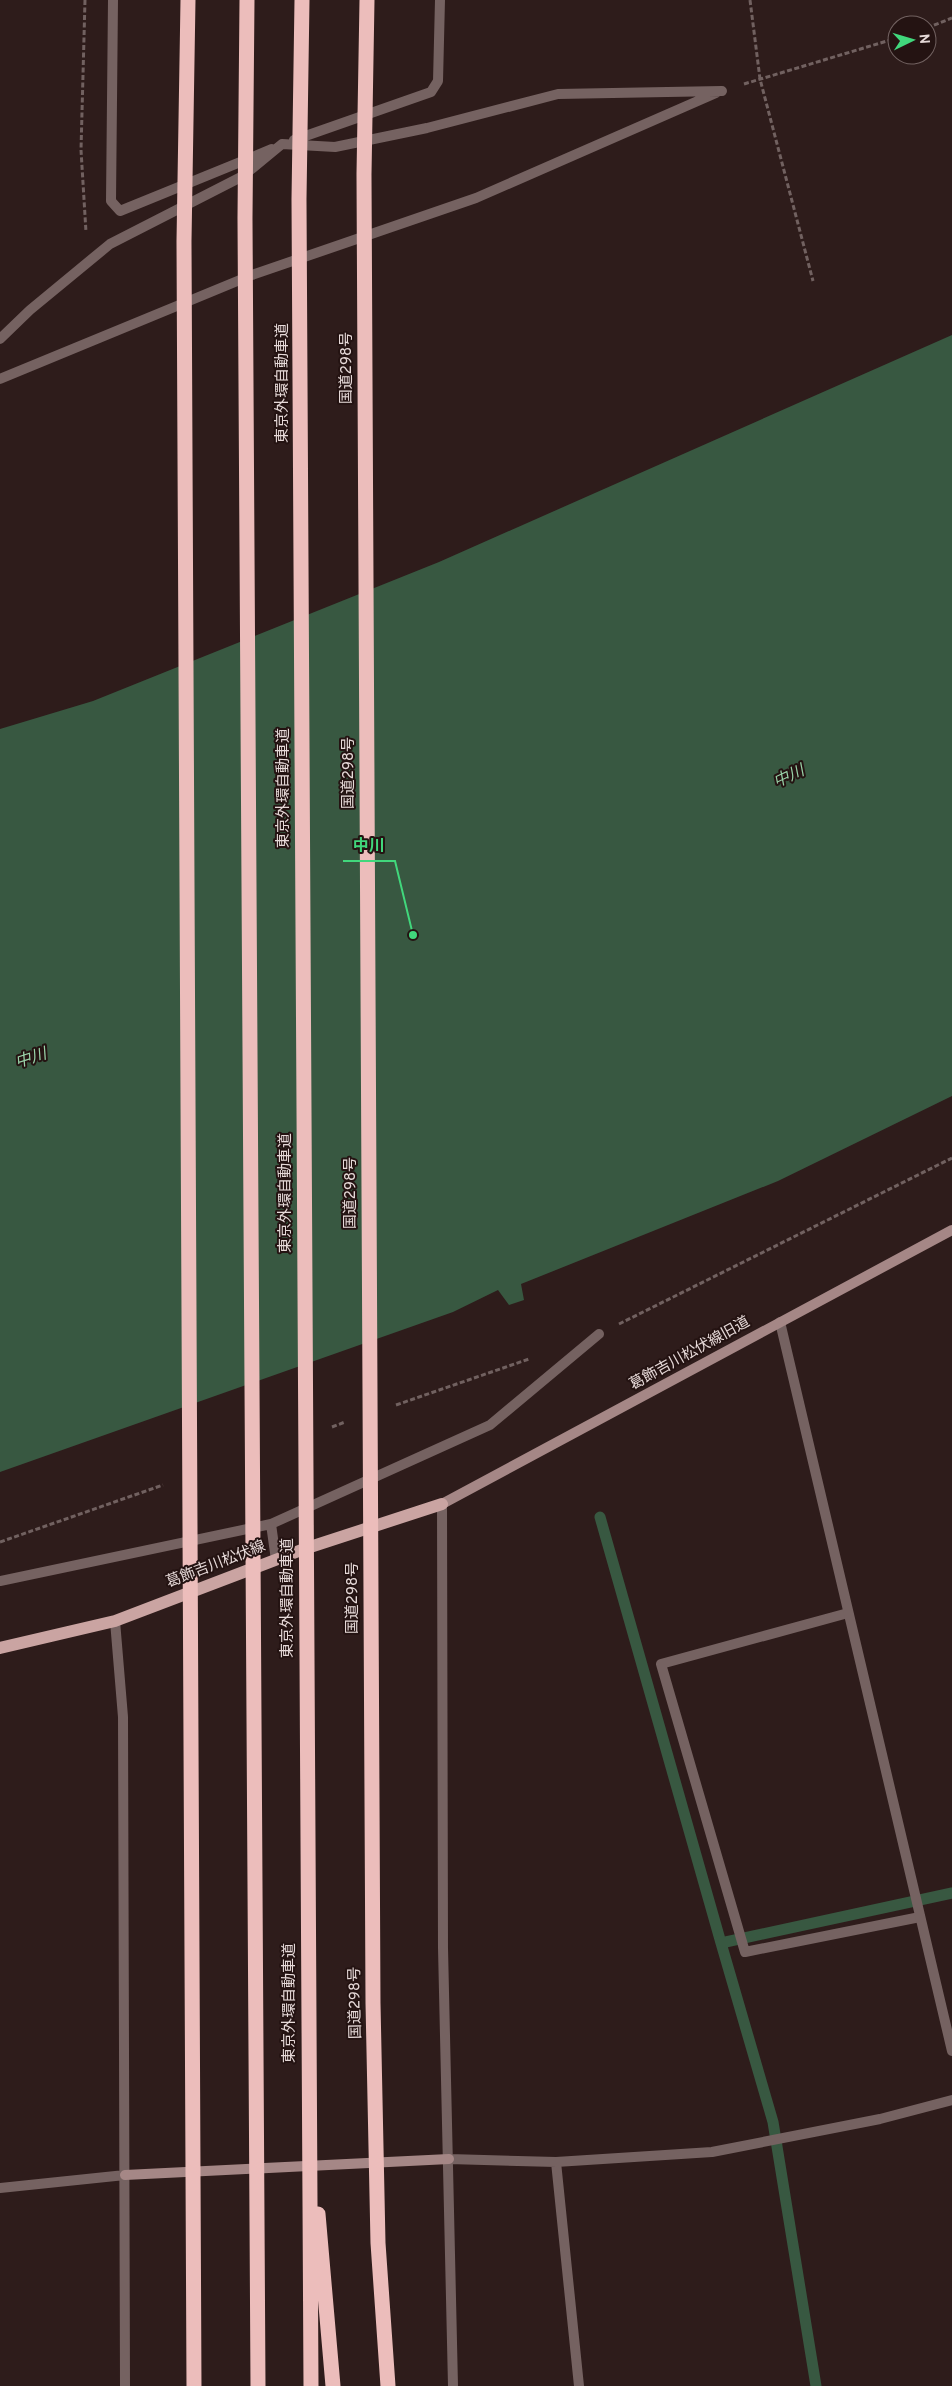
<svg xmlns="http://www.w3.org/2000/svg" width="952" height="2386" viewBox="0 0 952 2386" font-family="Overpass,'Noto Sans JP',sans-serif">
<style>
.water{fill:#385841}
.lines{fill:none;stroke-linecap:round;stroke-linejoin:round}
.stream{stroke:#385841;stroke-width:11}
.path{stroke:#716160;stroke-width:3;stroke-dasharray:5 2.5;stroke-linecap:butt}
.lane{stroke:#756261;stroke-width:10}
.street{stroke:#756261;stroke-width:10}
.secondary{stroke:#a58786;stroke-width:10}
.primary{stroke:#caa4a2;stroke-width:12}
.highway-bridge{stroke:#ecbdbb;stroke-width:15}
.labels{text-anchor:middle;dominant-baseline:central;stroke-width:4;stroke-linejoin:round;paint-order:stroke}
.street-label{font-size:15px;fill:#e6d9d8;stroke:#241312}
.water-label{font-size:16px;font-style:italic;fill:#99d2a8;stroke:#241312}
.leader{fill:none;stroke:#41d77c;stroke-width:2}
.callout-dot{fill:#41d77c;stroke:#241312;stroke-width:2}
.callout-label{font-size:16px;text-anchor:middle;font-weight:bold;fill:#41d77c;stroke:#241312;stroke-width:4;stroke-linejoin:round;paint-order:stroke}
</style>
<rect width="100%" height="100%" fill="#2e1c1b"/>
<!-- water -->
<path class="water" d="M952 335V1096L778 1181 521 1284 524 1300 509 1305 498 1290 453 1312 0 1472V729L93 701 439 562Z"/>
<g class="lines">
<!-- stream -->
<path class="stream" d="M600 1517 721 1943 952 1893
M721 1943 773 2122 816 2386"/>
<!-- path -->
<path class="path" d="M85 0 81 150 86 232
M750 0 760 79 813 281
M927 28 952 18
M744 84 897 38
M619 1324 952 1158
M396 1405 529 1359
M332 1427 345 1422
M0 1542 163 1485"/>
<!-- lane -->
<path class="lane" d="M271 1524 490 1425 599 1334
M0 1581 271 1524 276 1560
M848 1613 661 1664 745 1952 920 1917"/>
<!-- street -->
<path class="street" d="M113 0 111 201 120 211 272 149
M294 140 431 92 438 81 440 0
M0 339 30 310 110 244 243 176 282 144 335 147 427 128 558 94 722 91
M0 379 252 275 476 198 716 93
M780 1322 952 2051
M442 1504 443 1948 453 2386
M115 1621 123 1717 125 2386
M449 2159 556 2162 712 2152 880 2119 952 2100
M556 2162 579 2386
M0 2188 125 2175"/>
<!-- secondary -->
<path class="secondary" d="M442 1504 952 1230
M125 2175 449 2159"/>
<!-- primary -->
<path class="primary" d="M0 1648 115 1621 304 1549 442 1504"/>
<!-- highway-bridge -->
<path class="highway-bridge" d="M188 0 184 241 194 2386
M247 0 245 218 258 2386
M302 0 299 199 311 2386
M367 0 364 174 373 2003 378 2243 388 2386
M318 2214 333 2386"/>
</g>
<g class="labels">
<!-- street labels -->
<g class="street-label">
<text transform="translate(347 368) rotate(-90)">国道298号</text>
<text transform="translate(283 383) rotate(-90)">東京外環自動車道</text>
<text transform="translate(349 773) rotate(-90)">国道298号</text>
<text transform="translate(284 788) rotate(-90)">東京外環自動車道</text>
<text transform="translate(286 1193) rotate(-90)">東京外環自動車道</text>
<text transform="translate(351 1193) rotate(-90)">国道298号</text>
<text transform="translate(690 1354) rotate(-29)">葛飾吉川松伏線旧道</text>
<text transform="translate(216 1565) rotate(-21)">葛飾吉川松伏線</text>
<text transform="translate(288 1598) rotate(-90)">東京外環自動車道</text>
<text transform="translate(353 1598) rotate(-90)">国道298号</text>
<text transform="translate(290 2003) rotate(-90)">東京外環自動車道</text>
<text transform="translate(356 2003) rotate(-91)">国道298号</text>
</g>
<!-- water labels -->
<g class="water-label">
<text transform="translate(789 777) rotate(-25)">中川</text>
<text transform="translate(31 1059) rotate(-18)">中川</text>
</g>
</g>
<!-- callouts -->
<path class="leader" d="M413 935L395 861H343"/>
<circle class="callout-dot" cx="413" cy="935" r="5"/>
<g class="callout-label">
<text x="369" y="851">中川</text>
</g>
<!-- north arrow -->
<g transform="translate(912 40) rotate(85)"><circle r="24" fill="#241312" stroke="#726261"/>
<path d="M0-4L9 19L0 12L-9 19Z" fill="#41d77c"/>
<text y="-8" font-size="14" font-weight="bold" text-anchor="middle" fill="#e6d9d8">N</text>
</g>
</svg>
